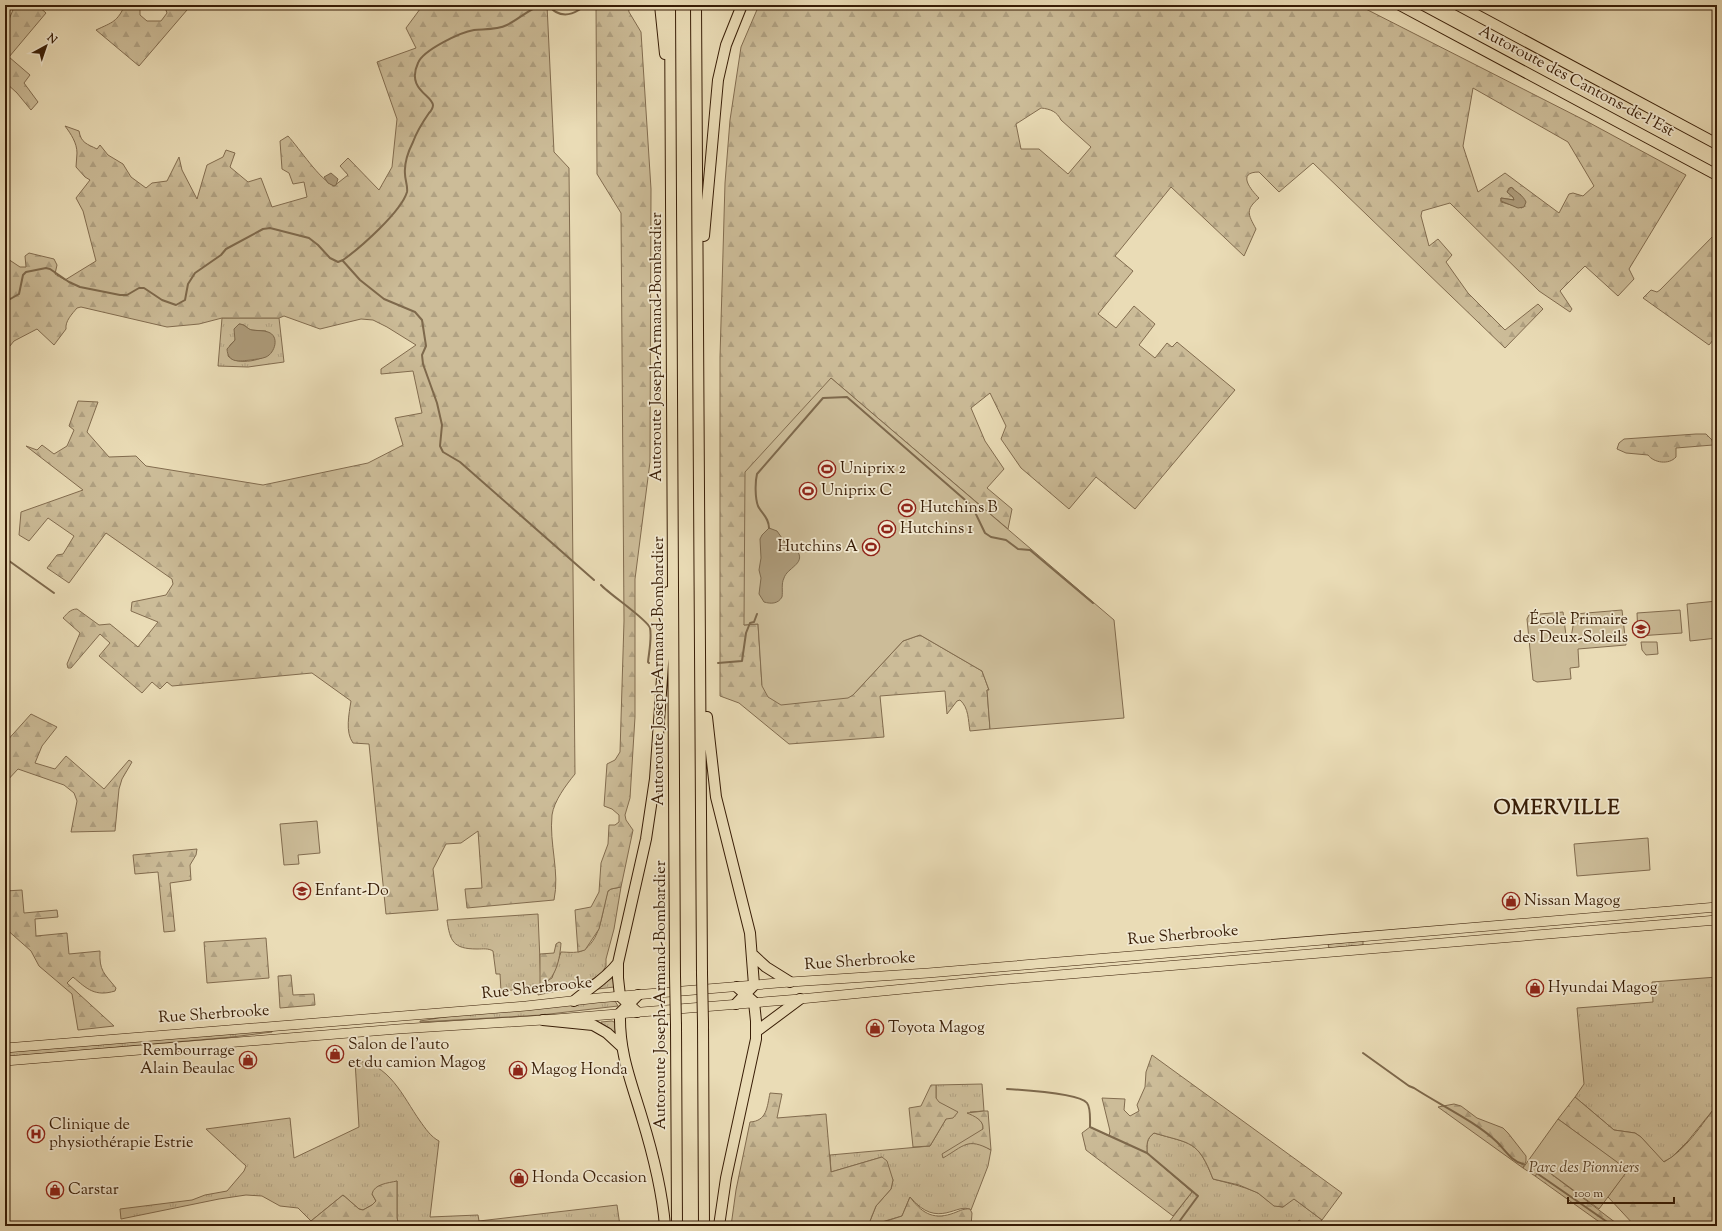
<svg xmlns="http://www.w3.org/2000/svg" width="1722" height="1231" viewBox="0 0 1722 1231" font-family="'Sorts Mill Goudy',serif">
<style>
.grass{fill:url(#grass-tufts);stroke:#826c4f;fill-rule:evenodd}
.forest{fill:url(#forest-firs);stroke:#826c4f;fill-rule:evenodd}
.park{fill:#ccbc98;stroke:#826c4f}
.water{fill:#ad9b7a;stroke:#7e694c}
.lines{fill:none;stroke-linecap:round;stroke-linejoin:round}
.stream{stroke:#7e694c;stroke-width:2}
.major-casing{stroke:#381d06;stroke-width:10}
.highway-casing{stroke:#381d06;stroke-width:12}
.major{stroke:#eadcb6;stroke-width:9}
.highway{stroke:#eadcb6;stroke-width:10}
.highway-bridge-casing{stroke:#381d06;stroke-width:12;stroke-linecap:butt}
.highway-bridge{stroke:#eadcb6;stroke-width:10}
.labels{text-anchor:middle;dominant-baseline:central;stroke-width:3.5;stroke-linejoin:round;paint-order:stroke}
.street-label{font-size:16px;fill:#381d06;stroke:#f1e8d0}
.poi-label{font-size:16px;fill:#381d06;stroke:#f1e8d0;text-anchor:start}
.park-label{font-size:16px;font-style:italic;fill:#5d452a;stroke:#f1e8d0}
.district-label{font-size:20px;font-weight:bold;letter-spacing:1px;fill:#381d06;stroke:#f1e8d0}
</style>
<defs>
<pattern id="grass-tufts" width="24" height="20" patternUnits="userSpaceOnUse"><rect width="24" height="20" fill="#ccbc98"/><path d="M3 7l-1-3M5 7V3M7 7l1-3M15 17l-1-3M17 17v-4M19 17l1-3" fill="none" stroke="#b0a182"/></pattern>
<pattern id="forest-firs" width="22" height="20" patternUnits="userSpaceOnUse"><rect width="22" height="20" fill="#ccbc98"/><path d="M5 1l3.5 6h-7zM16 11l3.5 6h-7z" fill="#b0a182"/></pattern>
</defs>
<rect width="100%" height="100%" fill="#eadcb6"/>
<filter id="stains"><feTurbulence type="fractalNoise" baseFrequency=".005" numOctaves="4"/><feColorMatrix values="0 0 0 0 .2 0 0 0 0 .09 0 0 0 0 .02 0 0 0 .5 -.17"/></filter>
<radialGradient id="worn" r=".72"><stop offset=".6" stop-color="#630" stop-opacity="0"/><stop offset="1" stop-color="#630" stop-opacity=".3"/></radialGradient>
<!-- grass -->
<path class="grass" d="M222 318H279L284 362 248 367 218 366ZM239 324 244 325 250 330 266 331 272 350C265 361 237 366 228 356L230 345 235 340Z
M621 887 614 929 606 959V966L601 974 586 983 575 987 538 995 537 988 501 991 500 974H496L493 951C488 948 483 949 477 949 453 949 450 941 447 920L538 914 541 985 552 978 561 952C568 952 579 954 585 949 602 937 602 909 608 891L611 889Z
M1363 941V945L1329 948 1328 944Z
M1717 977V1105L1687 1142 1671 1158 1663 1162 1641 1137 1635 1133 1614 1130 1575 1097 1584 1084 1577 1008 1653 1002 1652 982Z
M612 978 614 979V987L598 989 597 988Z
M615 1001 618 1006 541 1015 420 1022V1021L451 1016 594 1002Z
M612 1021 616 1023V1035L601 1023V1022Z
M272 1030V1032L232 1037 5 1057V1052Z
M355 1061C389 1062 403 1097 420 1121 425 1128 431 1137 439 1141L430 1217 478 1215 479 1221 617 1205 620 1226H399L397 1218V1181L372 1194 376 1201 372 1205 363 1210 359 1209 343 1195 311 1221 298 1208 280 1206 262 1196 246 1195 219 1199 121 1219 120 1209 192 1200 205 1195 227 1191 244 1171 246 1166 206 1129 290 1118 294 1158 359 1127Z
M982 1084 984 1111 970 1112C976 1117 984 1121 983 1129L965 1145C975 1140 982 1145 991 1150L988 1166 971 1210C958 1201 938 1231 910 1197L902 1216 868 1226 876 1206 891 1189 893 1180 882 1157 831 1172 830 1155 930 1146 946 1119 936 1099V1085Z
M1154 1133C1191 1144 1198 1140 1213 1179 1228 1183 1242 1186 1256 1192 1267 1198 1269 1206 1283 1207L1293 1198 1322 1220 1317 1226H1308L1299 1220 1295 1226H1166L1192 1192 1147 1153C1147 1144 1146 1139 1154 1133Z"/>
<!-- forest -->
<path class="forest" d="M15 5H37L46 13 9 57 30 75 24 83 38 102 31 110 17 93 5 82V29Z
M125 5H140V15L147 21H161L167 13 164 5H185L187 10 139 66 96 30C113 22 117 22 125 5Z
M423 5H547L554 152 569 168 575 774C566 785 554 801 552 815 549 844 560 872 554 900L467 908 465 889 482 888 478 831 461 843 446 844 433 869 438 910 386 914 369 744 353 743C345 732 349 714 351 701L312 673 172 686 167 682 160 689 152 682 142 693 99 656 110 643 100 634 71 668H68L67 664 80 633 63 618C67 614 70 609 77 609L99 625 110 624 138 647 158 622 131 611 132 602 166 595 173 584 172 579 106 533 69 583 47 568 57 555 63 554 74 536 48 518 29 541 19 535 21 512 83 490 26 446 37 450 42 445 54 454 67 446 74 430 69 426 78 401 98 402 87 432 109 457 136 456 146 466 263 485 368 463 403 445 395 418 422 413 413 371 381 374V369L416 345 387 327 373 320 361 319 320 329 284 316 279 318H222L199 324 167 327 81 307 77 308C72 314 65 321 66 329L54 345 37 329 14 341 5 352V257L20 267H26L25 256 29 253 54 259 57 265 55 274 65 280 96 261 83 211 76 198 90 180 85 177 76 167C76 162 77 158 77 153 77 143 71 134 65 126L79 131C81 143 87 144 97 149L100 145 108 155 123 164 131 177 146 188 152 183 167 181 179 157 182 170 197 199 207 165 223 157 226 150 235 153 230 167 248 182 261 178 272 207 307 197 304 182 293 184 289 173 282 169 280 141 288 136C300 149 319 179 334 186L348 175 340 166 348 158 379 190 392 167 397 119 377 62 416 48 406 28Z
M596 5H628L629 12 641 32 651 189 650 462 635 579V717L630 798 625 815 626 820 633 830 621 887 611 889 608 891 599 929 585 950 578 952 575 910 591 907 599 892 601 863 608 844 609 825H615L619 822V815L612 809 604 806 607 764 615 760 620 752 624 621 621 213 597 174Z
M759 5H1358L1588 122 1686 175 1629 269 1634 279 1618 296 1585 266 1560 291 1572 309 1570 312 1539 291 1450 203 1422 211 1421 216 1429 246 1438 239 1452 255 1446 262 1468 293 1505 330 1538 304 1543 309 1505 348 1313 163 1279 192 1259 172C1236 172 1251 190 1259 198 1245 210 1248 214 1256 229L1244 256 1171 187 1115 256 1133 271 1098 314 1116 328 1134 306 1155 324 1139 345 1155 358 1167 343 1172 347 1177 342 1235 390 1135 509 1096 477 1069 509 1021 468 1001 439 1006 426 990 393 971 408 985 441 1004 469 987 488 1012 509 1008 529 831 378 744 625 758 624 762 685 853 695 903 641 920 635 982 671 989 690H987L990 729 970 731C968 720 969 708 960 700L957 701 947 714 945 691 880 696 884 737 789 744 739 703 720 696V357L725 183 730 120 741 47ZM1473 88 1568 142 1594 186 1583 196 1573 193 1569 194 1559 213 1505 173 1478 192 1463 146ZM1041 108C1051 109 1057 112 1061 120L1091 147 1068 174 1039 149H1021L1016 124ZM1509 188H1513L1514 192 1521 195 1522 208 1501 202V198L1514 200 1513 197 1507 192Z
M1717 232V335L1709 345 1643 298 1651 290 1657 292 1660 290Z
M1696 434H1706L1712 440 1713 445 1676 448V457C1669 465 1654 463 1648 455L1626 453 1617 449 1619 443 1624 439Z
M31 714 57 727 42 746 35 763 55 769 66 756 104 789 129 760 132 762 122 779 119 789 115 831 71 832 77 801 74 793 64 785 18 769 5 783V743Z
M197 849 196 855 190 865 191 880 170 883 175 931 164 932 158 872 135 874 133 855Z
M22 890 24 913 57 910 58 917 35 919 36 936 67 933 69 954 100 951C99 971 104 973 116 988L115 991C95 997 87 989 73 977L67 983 114 1026 78 1030 72 994 39 966 31 951 5 928V891Z
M266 938 269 978 207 983 204 942Z
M559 942 561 943C560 958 556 981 540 985V954L554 953 556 944Z
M291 975 293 995 314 994 315 1005 280 1008 278 976Z
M1152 1055 1342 1193 1322 1220 1294 1199 1283 1207 1274 1206 1258 1193 1239 1185 1213 1179C1198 1140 1191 1144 1154 1133 1146 1139 1147 1144 1147 1153L1192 1192 1173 1216 1086 1150 1082 1133 1090 1127 1109 1136 1110 1131 1102 1098 1125 1099 1124 1110 1130 1116 1139 1111 1137 1105 1145 1087 1146 1072Z
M931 1085H936V1098L939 1102 958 1112 953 1118 946 1119 930 1146 913 1147 909 1108 921 1106Z
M770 1093 782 1094 777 1118 826 1114 831 1172 882 1157 887 1161 893 1180 891 1189 876 1206 868 1226H731L736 1190 750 1122C767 1121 767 1107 770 1093Z
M1575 1097 1614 1130 1635 1133 1641 1137 1664 1162C1686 1150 1701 1125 1717 1105V1226H1635L1608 1197 1627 1170 1558 1119Z
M1454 1104 1461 1106 1477 1118 1503 1128 1508 1133 1526 1156V1161L1523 1168 1438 1107Z
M984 1111H988L991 1150C967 1137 964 1146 943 1158L942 1154 983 1129C984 1120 974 1116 967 1113Z
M1542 1167 1620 1226H1605L1535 1176Z
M397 1181V1218L399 1226H315L311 1221 343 1195 359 1209 363 1210 372 1205 376 1201 372 1194C374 1184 388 1183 397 1181Z
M910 1197C921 1212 932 1220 951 1214 958 1212 963 1208 970 1209L972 1213 971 1226H871L902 1216Z"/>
<!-- park -->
<path class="park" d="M831 378 1114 620 1124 718 990 729 987 690H989L982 671 920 635 903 641 853 695 848 698 781 705 768 697 762 686 758 624 744 625 745 472Z
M1717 601V638L1690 641 1687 604Z
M1622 610 1626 645 1578 649 1579 667 1570 668 1571 679 1537 682 1533 680 1527 619 1529 615 1563 612 1567 643 1571 638 1575 614Z
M1680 610 1682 633 1638 636 1637 613Z
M1641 642H1657L1658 654 1646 655 1642 650Z
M317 821 320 853 298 855 299 864 284 865 280 824Z
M1648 838 1650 870 1577 876 1574 844Z
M1558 1119 1628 1170 1599 1209 1542 1167 1535 1176 1523 1168Z"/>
<!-- water -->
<path class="water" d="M331 173 338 179 336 185 334 186 328 183 324 177Z
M1511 187C1516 192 1523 195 1526 202L1524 207 1518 208 1501 201V198L1514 200 1513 197 1507 192Z
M239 324C245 324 247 329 252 330 257 331 263 330 268 332 280 336 275 353 266 357 261 359 256 359 251 360 240 361 228 364 227 349L235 340 234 329Z
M769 528 777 531 789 548 798 552C805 564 787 568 784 578 781 584 783 591 782 597 778 604 771 604 764 602L759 594 761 578 759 570 761 558 760 539 762 535Z"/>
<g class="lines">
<!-- stream -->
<path class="stream" d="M545 5C550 6 552 10 556 12 567 18 577 12 586 5
M343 261 360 280 384 299 415 312 422 320 426 346 422 355 423 364 437 403 442 425 440 446 443 452 460 462 594 580
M5 302 19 294 23 275 26 272 46 268 50 269 69 282 80 287 120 295H127L139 288H144L162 300 176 305 185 300 188 284 195 273 221 255 226 249 263 229 270 228 309 238 318 245 330 258 338 262 343 260C360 248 401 212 407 192 408 186 405 180 405 174 404 163 408 152 413 142 417 131 422 123 429 113 431 111 433 108 433 105 432 95 406 89 418 63 423 50 461 32 474 30 485 29 497 30 507 25 519 19 528 10 541 5
M769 528C769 518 762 514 758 506 755 498 755 482 757 474L823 398 847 397 972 506 985 533 991 537 1006 540 1018 549 1030 550 1093 603
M5 558 54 593
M601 585C609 594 648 620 650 628 652 638 649 652 648 662L649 663
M718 663 742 661 746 633 750 623 754 622 757 614
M1363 1053 1409 1086 1414 1088C1440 1105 1475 1121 1497 1142 1505 1150 1511 1161 1523 1164
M1007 1089C1021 1090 1079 1093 1087 1103 1091 1108 1090 1121 1090 1127L1147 1153 1198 1196 1176 1226
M1538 1174 1613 1226"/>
<defs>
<path id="major" d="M5 1048 526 1006 598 998 790 982 928 973 1717 907
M5 1061 398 1029 543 1020 800 999 986 981 1717 920"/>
<path id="highway" d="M660 5 665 54
M670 5 675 976
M696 5 702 974
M1400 5 1717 175
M1458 5 1717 144
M704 236 718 80 726 45 742 5
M707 717 716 797 750 933 754 985 736 1004
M753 955 766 967 790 982
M638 995 620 1013C619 1053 631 1081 642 1118 653 1154 662 1189 665 1226
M574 1001C589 988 606 979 618 963
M637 1012 620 996 618 978V963L646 839 655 779 668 592
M543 1020 593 1025 607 1033 621 1046
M703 1023 704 1226
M676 1025 677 1226
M757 1031 800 999
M719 1226 726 1178 756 1039V1021L754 1002 737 987"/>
</defs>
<!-- major casing -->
<use href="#major" class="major-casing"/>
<!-- highway casing -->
<use href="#highway" class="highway-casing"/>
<!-- major -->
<use href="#major" class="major"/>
<!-- highway -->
<use href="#highway" class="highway"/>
<defs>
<path id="highway-bridge" d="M702 974 703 1023
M675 976 676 1025"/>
</defs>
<!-- highway-bridge casing -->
<use href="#highway-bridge" class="highway-bridge-casing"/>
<!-- highway-bridge -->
<use href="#highway-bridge" class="highway-bridge"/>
</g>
<!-- icons -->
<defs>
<symbol id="stadium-ring" viewBox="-11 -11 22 22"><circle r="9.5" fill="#f1e8d0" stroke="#8f2418" stroke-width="1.5"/><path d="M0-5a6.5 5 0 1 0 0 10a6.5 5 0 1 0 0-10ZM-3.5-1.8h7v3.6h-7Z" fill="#8f2418"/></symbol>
<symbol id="school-ring" viewBox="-11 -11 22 22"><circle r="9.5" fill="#f1e8d0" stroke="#8f2418" stroke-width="1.5"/><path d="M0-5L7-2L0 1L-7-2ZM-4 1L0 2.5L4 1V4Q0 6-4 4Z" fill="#8f2418"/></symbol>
<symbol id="shop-ring" viewBox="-11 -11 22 22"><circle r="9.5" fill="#f1e8d0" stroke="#8f2418" stroke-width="1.5"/><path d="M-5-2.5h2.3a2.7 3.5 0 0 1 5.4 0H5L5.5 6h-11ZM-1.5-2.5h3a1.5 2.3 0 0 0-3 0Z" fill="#8f2418"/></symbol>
<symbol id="hospital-ring" viewBox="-11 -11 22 22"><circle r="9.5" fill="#f1e8d0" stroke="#8f2418" stroke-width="1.5"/><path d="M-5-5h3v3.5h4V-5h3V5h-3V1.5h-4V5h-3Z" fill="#8f2418"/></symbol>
</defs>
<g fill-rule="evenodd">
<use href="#stadium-ring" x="817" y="459" width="20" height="20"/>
<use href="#stadium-ring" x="798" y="481" width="20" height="20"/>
<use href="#stadium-ring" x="897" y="498" width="20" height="20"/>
<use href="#stadium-ring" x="877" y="519" width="20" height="20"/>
<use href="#stadium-ring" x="861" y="537" width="20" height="20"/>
<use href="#school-ring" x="1631" y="619" width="20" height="20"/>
<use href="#school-ring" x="292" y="881" width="20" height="20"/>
<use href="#shop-ring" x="1501" y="891" width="20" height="20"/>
<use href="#shop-ring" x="1525" y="978" width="20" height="20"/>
<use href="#shop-ring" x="865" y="1018" width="20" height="20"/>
<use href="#shop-ring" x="325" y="1044" width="20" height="20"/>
<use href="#shop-ring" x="238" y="1050" width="20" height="20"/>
<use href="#shop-ring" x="508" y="1060" width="20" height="20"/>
<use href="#hospital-ring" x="26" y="1124" width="20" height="20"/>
<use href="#shop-ring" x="509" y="1168" width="20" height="20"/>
<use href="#shop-ring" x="45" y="1180" width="20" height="20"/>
</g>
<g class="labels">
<!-- street labels -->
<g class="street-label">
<text transform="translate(1576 82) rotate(28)">Autoroute des Cantons-de-l'Est</text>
<text transform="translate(657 347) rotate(-90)">Autoroute Joseph-Armand-Bombardier</text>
<text transform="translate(659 671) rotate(-90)">Autoroute Joseph-Armand-Bombardier</text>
<text transform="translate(1183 936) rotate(-5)">Rue Sherbrooke</text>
<text transform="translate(860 962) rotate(-4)">Rue Sherbrooke</text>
<text transform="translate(537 989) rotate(-6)">Rue Sherbrooke</text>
<text transform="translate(661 995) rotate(-90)">Autoroute Joseph-Armand-Bombardier</text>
<text transform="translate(214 1015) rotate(-4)">Rue Sherbrooke</text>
</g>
<!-- poi labels -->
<g class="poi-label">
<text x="840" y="469">Uniprix 2</text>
<text x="821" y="491">Uniprix C</text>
<text x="920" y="508">Hutchins B</text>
<text x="900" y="529">Hutchins 1</text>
<text x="858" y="547" text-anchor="end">Hutchins A</text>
<text x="1628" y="620" text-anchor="end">École Primaire<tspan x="1628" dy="18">des Deux-Soleils</tspan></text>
<text x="315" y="891">Enfant-Do</text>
<text x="1524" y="901">Nissan Magog</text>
<text x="1548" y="988">Hyundai Magog</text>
<text x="888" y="1028">Toyota Magog</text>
<text x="348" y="1045">Salon de l’auto<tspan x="348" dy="18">et du camion Magog</tspan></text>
<text x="235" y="1051" text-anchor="end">Rembourrage<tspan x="235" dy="18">Alain Beaulac</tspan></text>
<text x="531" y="1070">Magog Honda</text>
<text x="49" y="1125">Clinique de<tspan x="49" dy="18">physiothérapie Estrie</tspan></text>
<text x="532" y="1178">Honda Occasion</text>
<text x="68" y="1190">Carstar</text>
</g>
<!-- park labels -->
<g class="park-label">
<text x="1584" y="1168">Parc des Pionniers</text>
</g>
<!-- district labels -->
<g class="district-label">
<text x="1557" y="809">OMERVILLE</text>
</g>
</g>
<!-- margin -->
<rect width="1722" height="1231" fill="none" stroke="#eadcb6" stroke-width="20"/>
<rect x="6" y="6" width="1710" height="1219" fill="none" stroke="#381d06" stroke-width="2"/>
<rect x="10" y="10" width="1702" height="1211" fill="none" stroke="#381d06"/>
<!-- north arrow -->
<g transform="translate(46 46) rotate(40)" stroke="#f1e8d0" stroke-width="3" paint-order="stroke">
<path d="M0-3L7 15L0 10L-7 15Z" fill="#381d06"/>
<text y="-6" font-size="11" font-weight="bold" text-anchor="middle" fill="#381d06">N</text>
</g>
<!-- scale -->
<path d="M1568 1197v6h106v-6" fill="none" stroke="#381d06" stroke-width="2"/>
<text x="1574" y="1197" font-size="12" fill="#381d06" stroke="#f1e8d0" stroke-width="3" paint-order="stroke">100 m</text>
<rect width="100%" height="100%" filter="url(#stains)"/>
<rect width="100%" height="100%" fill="url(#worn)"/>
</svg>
